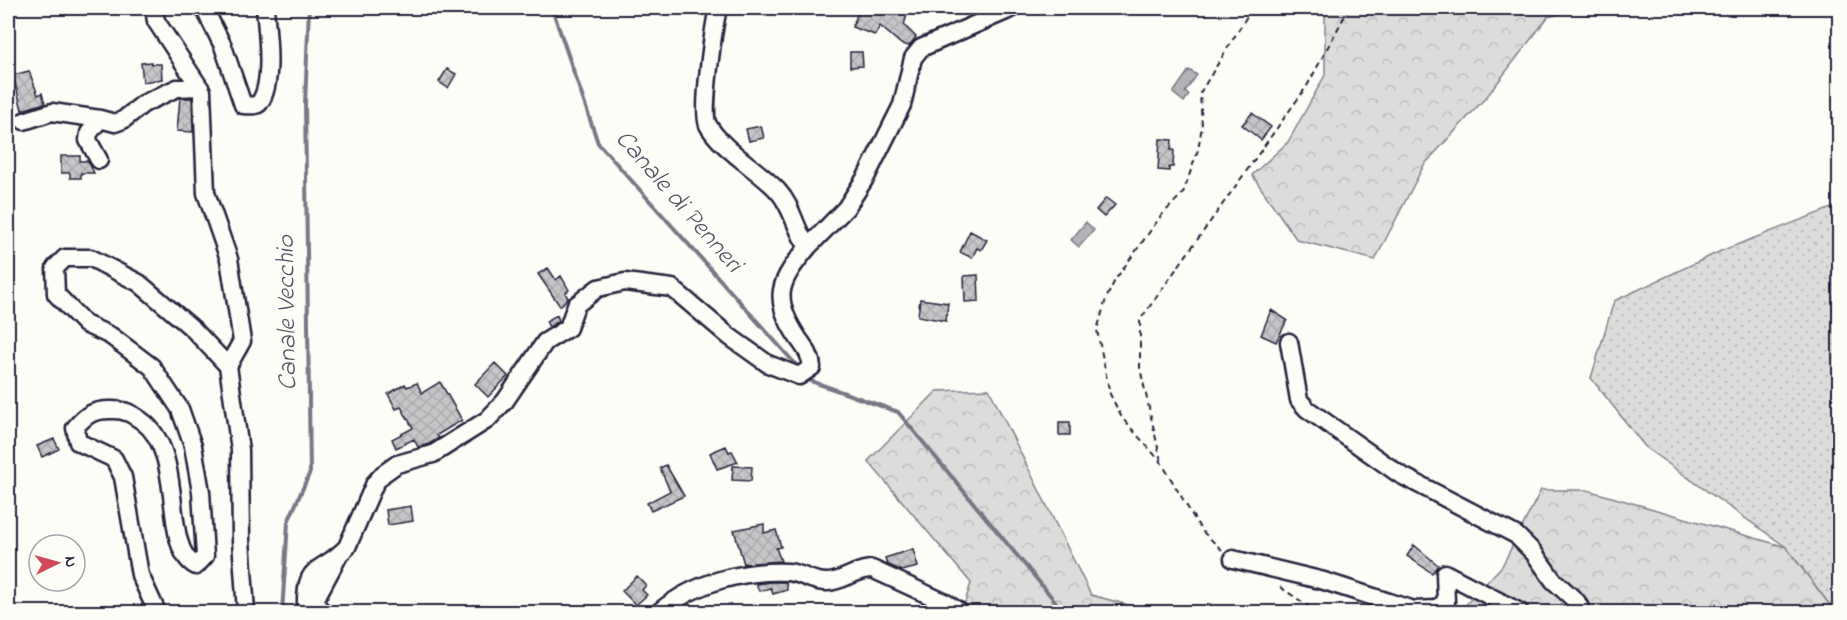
<svg xmlns="http://www.w3.org/2000/svg" width="1847" height="620" viewBox="0 0 1847 620" font-family="'Indie Flower',sans-serif">
<style>
.grass{fill:url(#grass-dots);stroke:#807f8b;stroke-width:1.5}
.forest{fill:url(#forest-crowns);stroke:#807f8b;stroke-width:1.5}
.water{fill:#b2b2b7;stroke:#787885;stroke-width:1.5}
.lines{fill:none;stroke-linecap:round;stroke-linejoin:round}
.stream{stroke:#787885;stroke-width:4}
.building{fill:url(#building-cross-hatch);stroke:#22223b;stroke-width:1.5}
.minor-casing{stroke:#22223b;stroke-width:21}
.path{stroke:#22223b;stroke-width:2;stroke-dasharray:6 4.5;stroke-linecap:butt}
.minor{stroke:#fdfcf7;stroke-width:16}
.labels{text-anchor:middle;dominant-baseline:central;stroke-width:6;stroke-linejoin:round;paint-order:stroke}
.water-label{font-size:26px;font-style:italic;fill:#545466;stroke:#fdfcf7}
</style>
<defs>
<pattern id="grass-dots" width="8" height="8" patternUnits="userSpaceOnUse" patternTransform="scale(1.5)"><rect width="8" height="8" fill="#dddcdb"/><path d="M2 2h.1M6 6h.1" fill="none" stroke="#bdbcbd" stroke-width="1.8" stroke-linecap="round"/></pattern>
<pattern id="forest-crowns" width="20" height="18" patternUnits="userSpaceOnUse" patternTransform="scale(1.5)"><rect width="20" height="18" fill="#dddcdb"/><path d="M2 6a3 3 0 1 1 6 0M12 15a3 3 0 1 1 6 0" fill="none" stroke="#bdbcbd"/></pattern>
<pattern id="building-cross-hatch" width="8" height="8" patternUnits="userSpaceOnUse" patternTransform="scale(1.5)"><rect width="8" height="8" fill="#c6c6c8"/><path d="M0 0l8 8M0 8l8-8" fill="none" stroke="#aaaaad"/></pattern>
</defs>
<rect width="100%" height="100%" fill="#fdfcf7"/>
<filter id="ink" filterUnits="userSpaceOnUse"><feTurbulence type="fractalNoise" baseFrequency=".0167" numOctaves="2"/><feDisplacementMap in="SourceGraphic" scale="12" xChannelSelector="R" yChannelSelector="G"/><feConvolveMatrix kernelMatrix="1 2 1 2 8 2 1 2 1" color-interpolation-filters="sRGB"/></filter>
<g filter="url(#ink)">
<!-- grass -->
<path class="grass" d="M1839 205V612H1835L1786 547 1646 448 1591 378 1614 301 1721 251Z"/>
<!-- forest -->
<path class="forest" d="M1325 8H1582L1548 17 1488 95 1424 165 1375 260 1297 240 1252 175 1288 142 1325 75Z
M1837 8H1840L1839 86 1836 83Z
M989 389 1091 595 1155 612H962L971 583 868 461 937 391Z
M1541 490H1587L1786 547 1835 612H1459L1502 566Z"/>
<!-- water -->
<path class="water" d="M1189 70 1197 75 1185 92 1189 95 1184 102 1173 93Z
M1086 222 1094 230 1079 247 1071 240Z"/>
<g class="lines">
<!-- stream -->
<path class="stream" d="M552 8 598 143 798 367
M808 380 898 412 1064 612
M282 612 288 522 310 472 305 104 309 8"/>
</g>
<!-- building -->
<path class="building" d="M860 8H909L904 25 916 37 909 46 901 44 880 26 875 35 852 27Z
M850 52H862L863 66 850 67Z
M151 62V64H161L162 79 143 82 141 63Z
M447 69 456 74 448 88 439 82Z
M29 71 38 95 42 93 45 103 22 110 13 75Z
M180 98H192L193 132 177 131Z
M1252 113 1271 127 1261 140 1242 125Z
M761 126 764 138 749 141 746 129Z
M1160 139 1172 140 1171 150H1174L1173 167H1169V171L1158 170Z
M61 156H80V161H88L94 173H81V178H70V173H61Z
M1106 198 1115 205 1104 217 1096 210Z
M970 231 987 240 981 250 977 248 972 258 960 252Z
M548 268 556 280 561 276 569 290 565 293 568 298 560 306 538 274Z
M978 275 979 301 965 302 964 276Z
M920 299 948 303 946 321 918 316Z
M1271 310 1287 320 1276 342 1261 335Z
M557 315 559 321 549 327 546 321Z
M495 363 508 376 488 397 475 384Z
M440 382 462 420 437 435 439 438 429 444 418 447 414 439 396 448 392 439 413 428 401 407 396 409 388 394 405 384 407 387 417 383 422 393Z
M1059 422H1070V435H1059Z
M54 439 59 449 42 457 37 446Z
M726 446 729 452 732 451 738 462 717 469 710 453Z
M666 465 684 496 651 511 647 503 670 491 660 468Z
M733 466 752 467 751 481 732 480Z
M411 506 413 521 388 525 386 510Z
M764 524V533L776 530 781 547 776 548 781 561 744 564 734 530Z
M1414 545 1438 565 1432 573 1407 556Z
M913 549 918 567 902 571 887 564 885 558Z
M637 576 646 585 642 590 647 595 636 605 622 591Z
M771 582H786L787 590 773 594 771 588 759 591 756 584Z"/>
<g class="lines">
<defs>
<path id="minor" d="M154 8 156 21 202 91 206 193 229 259 242 341 228 366
M204 8 223 46 243 105C248 105 257 107 260 102 274 82 267 31 265 8
M24 121 52 112 100 119
M99 160 88 140 89 133 100 119 115 123 123 120 143 104 177 88 199 87
M808 247 846 208 866 177 902 105 913 58 921 48 1013 8
M1289 342 1299 400 1307 409 1399 474 1516 535 1534 553 1553 580 1577 602 1582 612
M1233 559 1324 581 1414 610 1435 609 1446 602 1445 573 1520 612
M157 612 140 575 123 477 114 459 78 442 75 428C86 414 95 409 114 410 126 410 132 414 142 421 187 454 160 547 196 566L205 556 201 492 193 446 180 409 152 367 111 336 85 324 56 294 55 268 65 258H91L139 283 193 329 228 366 240 450 241 540 246 612
M306 612C304 561 319 576 347 547L375 483 383 474 397 464 433 454 487 420 505 401 545 342 568 328 576 305 598 288 625 282 672 288 730 337 768 364 799 376 812 367C811 355 805 348 798 338 771 297 779 282 808 247 795 230 793 207 778 191 759 170 722 150 708 125 701 112 714 26 718 8
M323 612 317 606 316 598 339 555
M659 612C695 582 743 570 788 572 802 573 813 583 828 582 844 581 856 569 872 569L946 603 960 612"/>
</defs>
<!-- minor casing -->
<use href="#minor" class="minor-casing"/>
<!-- path -->
<path class="path" d="M1161 461 1140 368V320L1307 86 1349 8
M1222 550 1201 530 1161 462 1122 418 1110 394 1097 330 1106 299 1115 280 1161 216 1183 193 1198 150 1202 126 1200 93 1252 8
M1280 587 1317 612"/>
<!-- minor -->
<use href="#minor" class="minor"/>
</g>
</g>
<g class="labels">
<!-- water labels -->
<g class="water-label">
<text transform="translate(678 202) rotate(49)">Canale di Penneri</text>
<text transform="translate(288 313) rotate(-91)">Canale Vecchio</text>
</g>
</g>
<!-- margin -->
<rect width="1847" height="620" fill="none" stroke="#fdfcf7" stroke-width="30"/>
<rect x="15" y="15" width="1817" height="590" fill="none" stroke="#22223b" stroke-width="2" filter="url(#ink)"/>
<!-- north arrow -->
<g transform="translate(57 563) rotate(85)"><circle r="28" fill="#fdfcf7" stroke="#a5a5ac" stroke-width="1.5"/>
<path d="M0-4.5L10 22L0 15L-10 22Z" fill="#d1495b"/>
<text y="-9" font-size="16" font-weight="bold" text-anchor="middle" fill="#22223b">N</text>
</g>
</svg>
